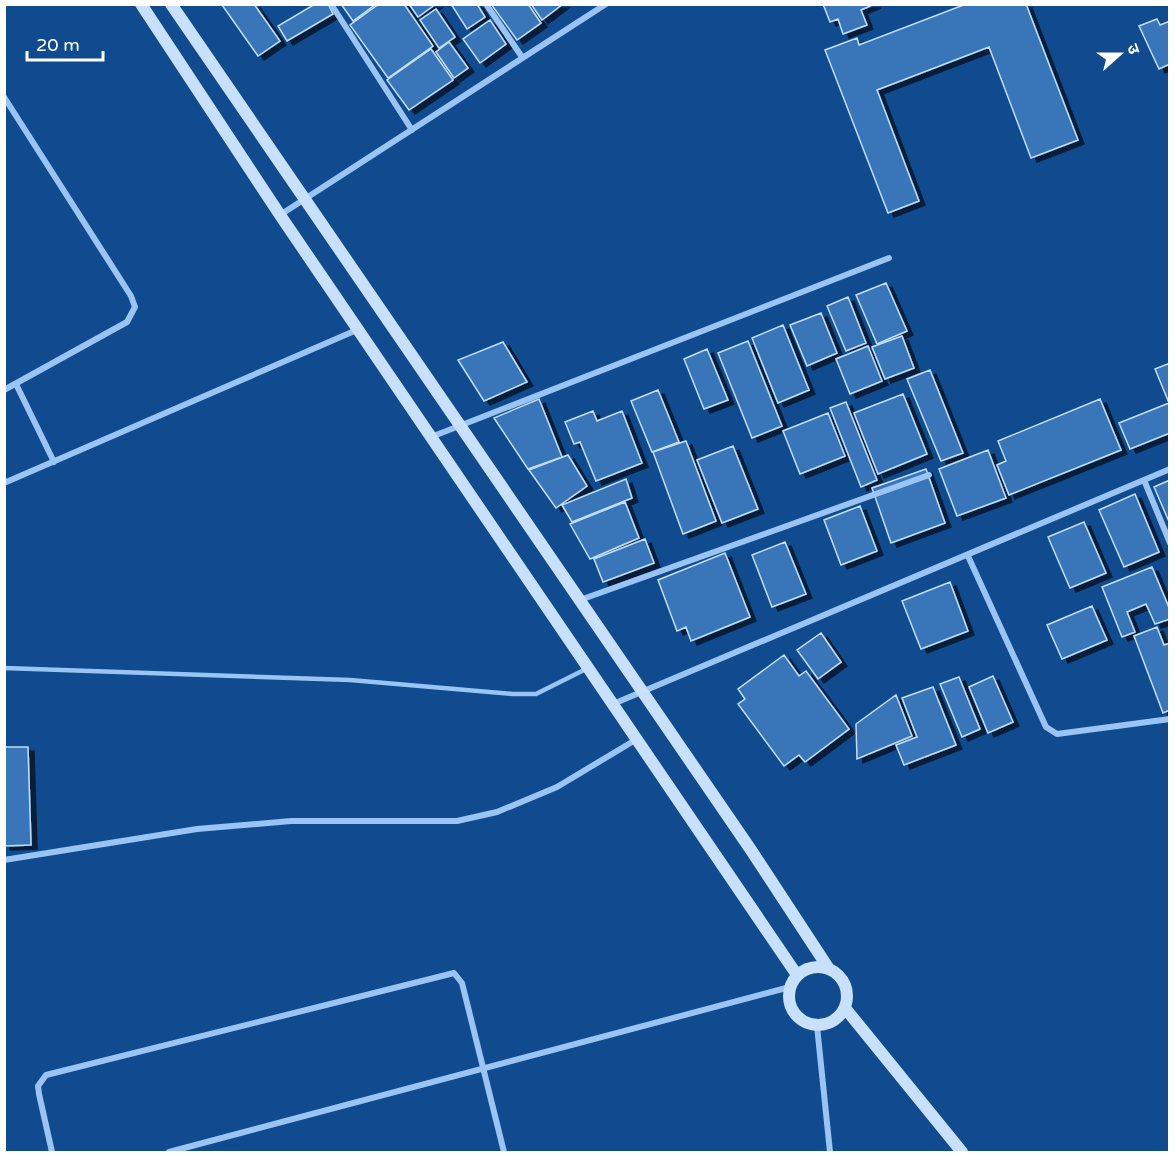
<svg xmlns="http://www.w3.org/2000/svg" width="1174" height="1157" viewBox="0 0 1174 1157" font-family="'Varela Round','Noto Sans Devanagari',sans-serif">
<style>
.building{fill:#3875b9;stroke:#c1defd;stroke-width:1.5;filter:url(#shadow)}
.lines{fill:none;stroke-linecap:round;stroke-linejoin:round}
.service{stroke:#99c4f3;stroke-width:4.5}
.minor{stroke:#99c4f3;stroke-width:6}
.secondary{stroke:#c9e0fd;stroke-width:12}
</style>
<defs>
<filter id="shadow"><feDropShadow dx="6" dy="4" stdDeviation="0" flood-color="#0009"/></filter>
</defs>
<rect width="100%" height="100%" fill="#104b8f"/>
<!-- building -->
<path class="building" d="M254 4 280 41 258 56 222 5Z
M315 4H328L333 14 287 41 278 26Z
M341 4H376L353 21Z
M379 4H404L433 46 388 78 350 25Z
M409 4H436L418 17Z
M451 4H477L485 17 467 29Z
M491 4H528L541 23 517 40Z
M531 4H563L542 20Z
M823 4H875L861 10 867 25 843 34 838 19 830 22Z
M966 4H1026L1078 140 1031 158 989 47 877 90 919 201 888 213 825 50 857 38 859 45Z
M436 9 455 37 439 48 420 20Z
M1157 19 1160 25 1170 21V64L1159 69 1139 26Z
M490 20 506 44 480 63 463 39Z
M449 42 468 68 454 78 436 52Z
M431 49 453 80 409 110 387 80Z
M886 283 907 331 877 344 856 295Z
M848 297 866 343 846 351 827 306Z
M821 313 837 353 807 366 790 325Z
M783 325 809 390 778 403 752 338Z
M902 336 914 368 885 379 872 347Z
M748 341 782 426 752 438 718 353Z
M503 342 527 382 484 401 458 360Z
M868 346 882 381 850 394 836 359Z
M707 349 728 400 704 409 684 359Z
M1170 363V433L1130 449 1119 423 1169 403 1155 369Z
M930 370 963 453 941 461 907 379Z
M658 390 679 442 652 452 631 401Z
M903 394 927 454 878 474 854 413Z
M539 399 562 457 528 469 494 418Z
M1100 399 1121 450 1009 495 997 465 1006 461 998 441Z
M846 402 877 480 861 487 830 408Z
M593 411 597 421 622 411 642 463 596 481 580 442 574 444 565 422Z
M828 413 845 456 800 474 783 431Z
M686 441 716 521 683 534 653 452Z
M733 446 758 509 722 523 697 460Z
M988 450 1006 498 957 516 939 469Z
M568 455 587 486 556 508 529 470Z
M926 469 945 523 891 543 872 488Z
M626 479 632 498 572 522 562 505Z
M1170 480V524L1154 487Z
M1135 494 1159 552 1124 567 1099 510Z
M625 502 639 538 590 559 570 524Z
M860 506 877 551 841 565 824 520Z
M1084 522 1106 573 1070 588 1048 537Z
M645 539 654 563 603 582 594 559Z
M785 542 806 594 772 607 752 555Z
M725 553 750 617 691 641 686 627 677 631 658 580Z
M1152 567 1170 610V619L1155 624 1146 604 1127 612 1135 632 1122 637 1102 587Z
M950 582 968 631 921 649 902 601Z
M1092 606 1107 640 1062 659 1047 625Z
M1157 627 1164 645 1170 643V710L1163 713 1134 636Z
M821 633 841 662 818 679 797 650Z
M784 655 799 676 806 671 849 729 805 762 799 755 784 766 738 704 745 699 738 689Z
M993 676 1013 722 988 733 969 687Z
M959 677 980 729 962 737 940 684Z
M933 687 956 745 904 765 896 745 917 737 902 698Z
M896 695 912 736 857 759 856 724Z
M4 747H28L31 845 4 846Z"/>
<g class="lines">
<!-- service -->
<path class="service" d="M4 668 350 680 513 694H536L586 669"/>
<!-- minor -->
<path class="minor" d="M331 4 412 130
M486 4 522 57
M4 97 131 296 135 307 127 322 4 390
M280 215 606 4
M16 384 54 462
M431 437 889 258
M1144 480 1170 543
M4 483 359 329
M968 556 1046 727 1057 734 1170 719
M580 600 929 475
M613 704 1170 469
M4 860 197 829 291 821H457L497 812 557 787 637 739
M817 1026 830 1152
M52 1152 39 1094 38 1086 46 1075 454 973 462 983 504 1152
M169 1152 790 987"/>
<!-- secondary -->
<path class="secondary" d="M141 4 280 215 797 975
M171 4 751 850 829 969
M789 996a29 29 0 1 1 58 0a29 29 0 1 1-58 0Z
M845 1008 962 1152"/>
</g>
<!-- border -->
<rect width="1174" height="1157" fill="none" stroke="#ffffff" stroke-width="12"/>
<!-- north arrow -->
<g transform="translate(1120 54) rotate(69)" stroke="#104b8f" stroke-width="4.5" paint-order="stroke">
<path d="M0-4.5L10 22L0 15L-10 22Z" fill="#ffffff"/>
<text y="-9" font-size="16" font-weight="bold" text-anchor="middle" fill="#ffffff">उ</text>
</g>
<!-- scale -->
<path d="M27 51v9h76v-9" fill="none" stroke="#ffffff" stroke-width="3"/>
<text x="36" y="51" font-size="18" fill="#ffffff" stroke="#104b8f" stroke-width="4.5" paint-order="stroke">20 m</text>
</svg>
